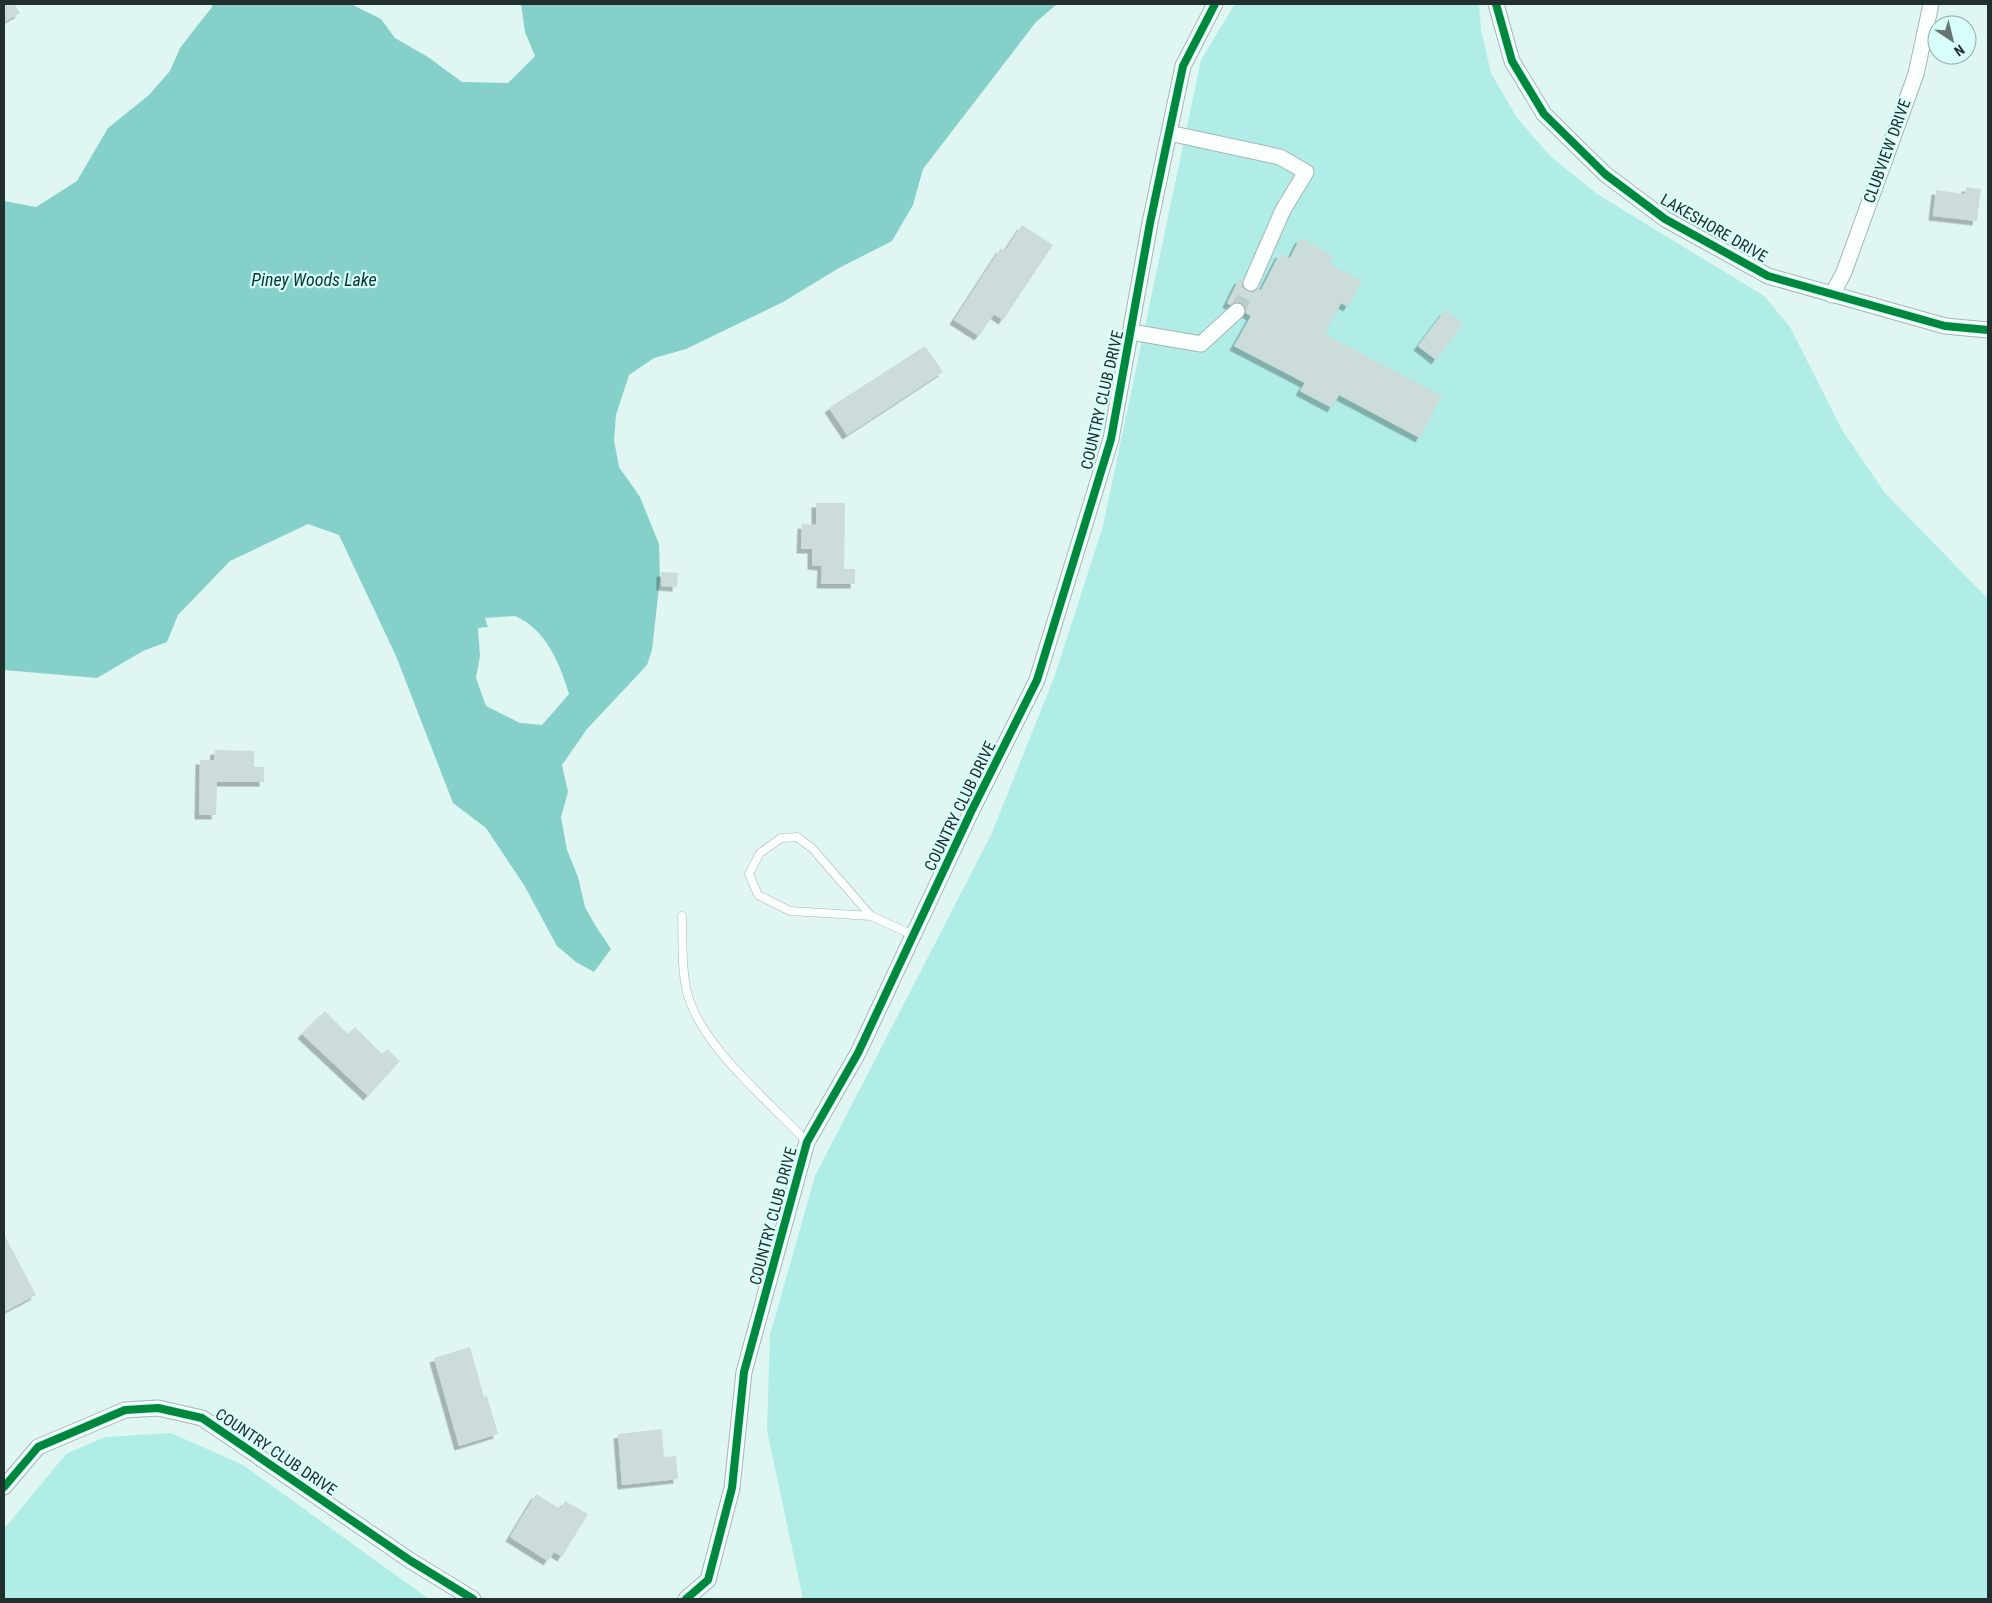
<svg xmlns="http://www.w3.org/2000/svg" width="1992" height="1603" viewBox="0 0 1992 1603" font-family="'Roboto Condensed',sans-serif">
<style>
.green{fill:#b0ede7}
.water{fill:#85d1ca;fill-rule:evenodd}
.building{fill:#cbdcda;filter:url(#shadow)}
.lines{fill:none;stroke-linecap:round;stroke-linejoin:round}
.minor-tunnel{stroke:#bacecc;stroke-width:15;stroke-dasharray:15 8;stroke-linecap:butt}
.service-casing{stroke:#a5b6b3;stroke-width:9}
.minor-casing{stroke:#a5b6b3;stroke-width:17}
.service{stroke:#fafefd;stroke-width:8}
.minor{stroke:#fafefd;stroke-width:15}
.cycleway-casing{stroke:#d8fefa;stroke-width:11}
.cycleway{stroke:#00873e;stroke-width:8}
.labels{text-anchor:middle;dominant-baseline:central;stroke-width:4.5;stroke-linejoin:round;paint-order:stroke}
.street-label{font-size:16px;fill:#212f2e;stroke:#d8fefa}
.water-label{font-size:18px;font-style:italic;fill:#033531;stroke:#d8fefa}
</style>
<defs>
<filter id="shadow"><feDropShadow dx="-4.5" dy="4.5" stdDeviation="0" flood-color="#0004"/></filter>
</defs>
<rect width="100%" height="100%" fill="#e0f6f3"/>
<!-- green -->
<path class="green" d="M1237 4H1479L1481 30 1491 73 1517 118 1550 156 1597 194 1764 296 1790 327 1842 430 1885 493 1988 599V1599H803L767 1431 770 1335 815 1176 991 835 1055 675 1103 526 1201 60 1233 7Z
M171 1433 243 1465 429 1599H4V1529L66 1454 105 1437Z"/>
<!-- water -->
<path class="water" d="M212 4H351L381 19 395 38 428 57 462 82 508 83 535 56 525 32 521 4H1057L1036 22 923 169 913 205 892 241 839 268 783 302 686 349 654 358 629 375 616 415 614 440 619 467 640 497 659 544 660 578 652 650 647 665 587 729 562 765 568 792 561 817 567 850 578 877 585 907 595 925 611 949 594 972 576 962 557 946 524 885 486 828 453 803 396 656 339 535 308 524 230 561 178 615 167 642 143 651 97 678 4 670V201L36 207 77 181 108 128 149 95 170 71 180 48 212 7ZM515 616C546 629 560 664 569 694L542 725 520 723 486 706 476 678 480 656 478 628 488 627 485 618Z"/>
<!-- building -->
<path class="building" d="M4 4H14L20 13 4 22Z
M1966 187 1981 189 1977 221 1933 216 1936 190 1965 194Z
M1022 225 1053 245 1003 320 994 314 979 336 954 320 1001 248 1005 251Z
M1300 238 1334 256 1330 264 1362 281 1348 307 1341 303 1325 334 1442 396 1420 438 1339 395 1332 408 1300 391 1305 383 1234 346 1251 316 1246 313 1244 305 1240 302 1230 305 1227 303 1239 279 1242 280 1243 288 1247 291 1253 292 1258 289 1261 290 1280 253 1290 258Z
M1445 310 1463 324 1436 360 1418 346Z
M925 346 943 372 847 435 829 408Z
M816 503H845L844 569H855V584H821L822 566 812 565V549H801L802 524 816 525Z
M661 572 678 573 677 587 661 586Z
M215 750 254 751V767H264V782H217L216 815H199L200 760H214Z
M325 1011 348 1034 355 1027 382 1054 387 1049 400 1061 368 1096 302 1034Z
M4 1234 36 1295 4 1312Z
M470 1347 484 1397 487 1396 498 1434 459 1446 434 1358Z
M662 1429 664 1457 676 1456 678 1479 622 1485 618 1434Z
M536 1494 560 1509 565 1501 588 1514 562 1557 554 1552 548 1561 510 1537Z"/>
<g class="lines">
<!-- minor-tunnel -->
<path class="minor-tunnel" d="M1237 311 1251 283"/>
<defs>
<path id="service" d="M682 916C683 940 681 968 687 992 701 1047 769 1101 807 1142
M871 916 790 911 758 895 749 874 760 853 781 838 797 837 812 848 871 916 913 935"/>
<path id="minor" d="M1496 4 1512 61 1544 114 1605 174 1665 219 1768 276 1945 326 1988 330
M1169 133 1280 157 1306 172 1283 210 1251 283
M1832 295 1844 272 1916 74 1931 4
M1131 332 1201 344 1237 311
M4 1487 38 1447 125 1410 158 1408 202 1418 411 1561 473 1599
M686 1599 708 1580 732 1488 744 1372 807 1142 858 1053 971 812 1037 680 1111 439 1150 223 1183 66 1215 4"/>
</defs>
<!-- service casing -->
<use href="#service" class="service-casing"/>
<!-- minor casing -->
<use href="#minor" class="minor-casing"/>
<!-- service -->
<use href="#service" class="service"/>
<!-- minor -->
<use href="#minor" class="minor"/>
<defs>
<path id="cycleway" d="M1496 4 1512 61 1544 114 1605 174 1665 219 1768 276 1945 326 1988 330
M4 1487 38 1447 125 1410 158 1408 202 1418 411 1561 473 1599
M686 1599 708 1580 732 1488 744 1372 807 1142 858 1053 971 812 1037 680 1111 439 1150 223 1183 66 1215 4"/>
</defs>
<!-- cycleway casing -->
<use href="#cycleway" class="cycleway-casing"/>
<!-- cycleway -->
<use href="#cycleway" class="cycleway"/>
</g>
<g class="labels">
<!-- street labels -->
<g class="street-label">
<text transform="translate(1887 151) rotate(-70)">CLUBVIEW DRIVE</text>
<text transform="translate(1714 228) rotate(30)">LAKESHORE DRIVE</text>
<text transform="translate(1102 400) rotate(-77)">COUNTRY CLUB DRIVE</text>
<text transform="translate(960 806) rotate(-64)">COUNTRY CLUB DRIVE</text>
<text transform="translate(773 1216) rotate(-75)">COUNTRY CLUB DRIVE</text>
<text transform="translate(276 1452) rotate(34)">COUNTRY CLUB DRIVE</text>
</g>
<!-- water labels -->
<g class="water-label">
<text x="314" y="279">Piney Woods Lake</text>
</g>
</g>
<!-- border -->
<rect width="1992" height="1603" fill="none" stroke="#212f2e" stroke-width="10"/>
<!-- north arrow -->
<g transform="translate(1952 40) rotate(145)"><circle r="24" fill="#d8fefa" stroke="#8faba8"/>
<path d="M0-4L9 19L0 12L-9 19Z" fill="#647573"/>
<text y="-8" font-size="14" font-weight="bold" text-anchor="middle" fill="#212f2e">N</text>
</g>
</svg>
